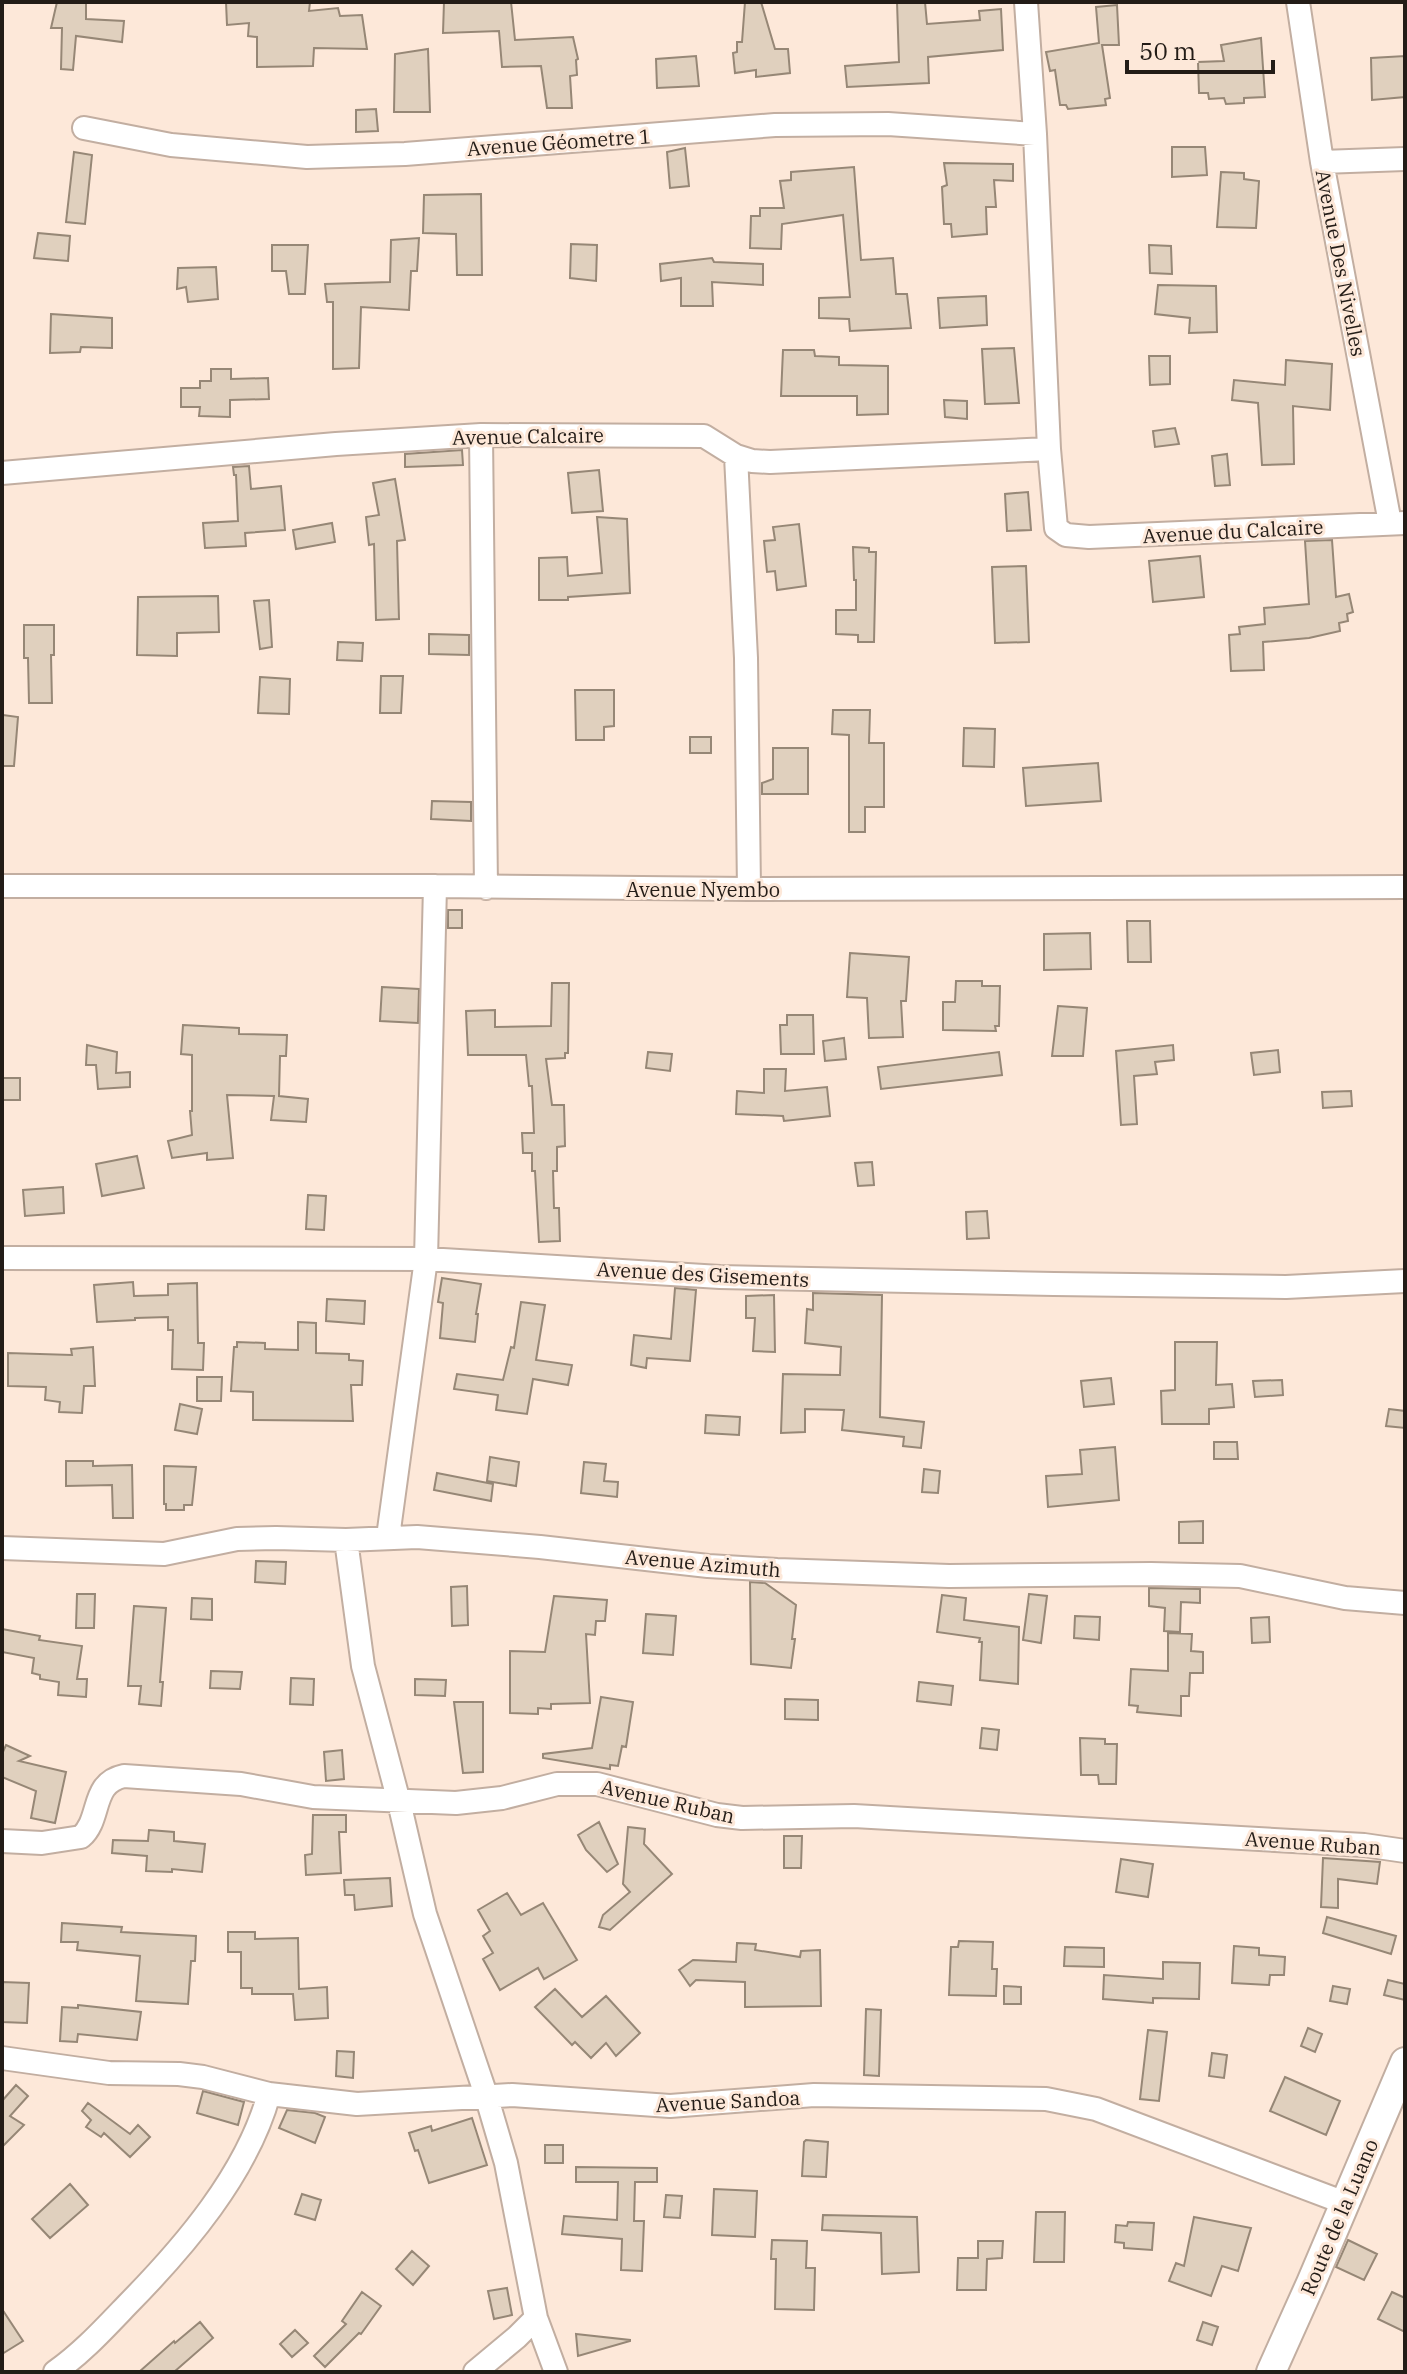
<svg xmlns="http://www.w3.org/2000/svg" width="1407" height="2374" viewBox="0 0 1407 2374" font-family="'IBM Plex Serif',serif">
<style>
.building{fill:#e0d0be;stroke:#968776;stroke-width:2}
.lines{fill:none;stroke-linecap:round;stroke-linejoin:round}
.minor-casing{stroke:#c2aea1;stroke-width:26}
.tertiary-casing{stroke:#c2aea1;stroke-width:32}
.minor{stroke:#fff;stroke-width:22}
.tertiary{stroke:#fff;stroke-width:28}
.labels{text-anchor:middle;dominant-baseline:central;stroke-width:6;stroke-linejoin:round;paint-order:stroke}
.street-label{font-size:20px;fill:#231c17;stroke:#fde8d9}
</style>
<rect width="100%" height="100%" fill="#fde8d9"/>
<!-- building -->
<path class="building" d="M57 2H86V19L124 21 122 42 76 36 73 70 61 69 62 28H51Z
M226 2H310L309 11 338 8 340 16 362 15 367 49 314 48 313 66 257 67V37L248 36 249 23 227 25Z
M444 2H511L515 40 573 37 578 59 576 60 577 75 570 76 572 108H547L541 66 502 67 499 31 443 33Z
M745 2H761L775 49H788L790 73 756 77V70L735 73 733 53 737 52V42H742Z
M897 2H925L927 24 980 20 979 11 1001 9 1003 50 928 57 929 83 847 87 845 66 899 62Z
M1117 5 1119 45H1102L1110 98 1105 99 1106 105 1068 109 1066 105H1060L1055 70 1050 71 1046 52 1099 43 1096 7Z
M1261 38 1265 97 1244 98V103L1226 104 1224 98 1209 99 1208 93H1199L1198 62 1224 61 1221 45Z
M428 49 430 112H394L395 54Z
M696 56 699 86 657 88 656 59Z
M1405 56V97L1372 100 1371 58Z
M376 109 378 131 356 132V110Z
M1172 147H1205L1207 175 1172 177Z
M685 148 689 186 670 188 667 152Z
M74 152 92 155 85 224 66 222Z
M944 163 1013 164V181L994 180 996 207H986L987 234 952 237 951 224H944L942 187 947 185Z
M854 167 861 260 893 258 896 294H907L911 328 850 331 849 319 819 318V298L850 297 843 215 782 224 781 249 750 248 751 216H760V208H784L780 181 791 180V172Z
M1221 172 1244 173V179L1259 181 1256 228 1217 227Z
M481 194 482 275H457L456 234 423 233 424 195Z
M38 233 70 236 68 261 34 258Z
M419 238 417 271H411L409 310 361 307 359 368 333 369V302H327L325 284 390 282 391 240Z
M571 244 597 245 596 281 570 278Z
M272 245H308L305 294H289L286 271H272Z
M1149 245 1171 246 1172 274 1150 273Z
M712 258 714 262 763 264V285L712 282 713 306H681V278L661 281 660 264Z
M216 267 218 299 188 302 186 287 177 289 178 268Z
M1158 285 1216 286 1217 332 1189 333 1190 318 1155 314Z
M986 296 987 325 940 328 938 298Z
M51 314 112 318V348L81 347 80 352 50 353Z
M1014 348 1019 403 985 404 982 349Z
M783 350H814L815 356 839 357V365L888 366V414L857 415V396H781Z
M1149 356H1170V384L1150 385Z
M1286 360 1332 364 1330 410 1293 406 1294 464 1262 465 1258 403 1232 400 1234 380 1285 385Z
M211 369H231V379L268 378 269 399 230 400V417L199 416 200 407H181V388H200V381H211Z
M944 400 967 401V419L945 417Z
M1175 428 1179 444 1155 447 1153 431Z
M462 450 463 465 405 467V454Z
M1227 454 1230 485 1215 486 1212 456Z
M249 466 251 489 281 486 285 530 245 533 246 546 205 548 203 523 238 521 236 475H234L233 467Z
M599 470 603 511 572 513 568 473Z
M395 479 405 540 397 541 399 619 376 620 374 544 369 545 366 517 379 515 373 483Z
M1028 492 1031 530 1007 531 1005 494Z
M597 517 627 519 630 593 568 597V600H539V558L567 557 568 576 602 573Z
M332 523 335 542 296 549 293 530Z
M799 524 806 586 777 590 775 571 767 572 764 541 775 540 773 527Z
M1332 540 1336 597 1349 594 1353 612 1347 614 1348 621 1339 623 1340 631 1309 638 1263 642 1264 670 1231 671 1229 635 1240 634 1239 627 1265 624 1264 608 1309 604 1305 541Z
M853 547 869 548V552H876L874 642H858V635L836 634V610H856V580H854Z
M1200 556 1204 597 1153 602 1149 561Z
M1026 566 1029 642 995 643 992 567Z
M218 596 219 632 177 633V656L137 655 138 597Z
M269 600 272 647 260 649 254 601Z
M24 625H54V655H51L52 703H29L28 658H24Z
M429 634 469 635V655L429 654Z
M338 642 363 643 362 661 337 660Z
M381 676H403L401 713H380Z
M260 677 290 679 289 714 258 713Z
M575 690H614V726L604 727V740H576Z
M833 710H870L869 743H884V807H865V832H849V735L832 734Z
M3 715 18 717 14 766H2Z
M964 728 995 729 994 767 963 766Z
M690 737H711V753H690Z
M773 748H808V794H762V783L773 779Z
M1098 763 1101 801 1026 806 1023 768Z
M432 801 471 802V821L431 819Z
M448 910H462V928H448Z
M1127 921H1150L1151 962H1128Z
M1090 933 1091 969 1044 970V934Z
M850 953 909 957 906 1001H901L903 1037 869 1038 867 998 847 997Z
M956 981H982V986H1000L999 1026H995L996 1031 943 1030V1002H955Z
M552 983H569L568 1053H565V1058L546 1059 552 1105H564L565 1146 557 1147V1171H553L554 1208H559L560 1241 539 1242 535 1171H532V1153H523L522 1133H534L532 1086H529L526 1055H468L466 1011 495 1010V1027L551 1026Z
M382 987 419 989 418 1023 380 1021Z
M1058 1006 1087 1008 1083 1056H1052Z
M787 1015H813L814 1054H781L780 1025H787Z
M183 1025 239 1028V1034L287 1035 286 1056H280L279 1096 308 1099 306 1122 271 1120 274 1096 227 1095 233 1158 207 1160V1153L172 1158 168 1141 192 1135 190 1111H192V1055L181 1054Z
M844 1038 846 1059 825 1061 823 1041Z
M87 1045 117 1052 116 1073 130 1072V1087L98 1089 96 1065H86Z
M1173 1045 1174 1060 1155 1062 1157 1074 1134 1076 1137 1124 1121 1125 1116 1051Z
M1278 1050 1280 1072 1254 1075 1251 1053Z
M648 1052 672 1054 670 1071 646 1068Z
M999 1052 1002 1075 881 1089 878 1067Z
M764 1069H786L785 1091 827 1087 830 1116 784 1121 783 1116 736 1114 737 1091 764 1093Z
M2 1078H20V1100H2Z
M1351 1091 1352 1106 1323 1108 1322 1092Z
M137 1156 144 1188 102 1196 96 1164Z
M872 1162 874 1185 858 1186 855 1163Z
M63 1187 64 1213 25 1216 23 1190Z
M308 1195 326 1196 324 1230 306 1229Z
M987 1211 989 1238 967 1239 966 1212Z
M442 1278 481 1284 476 1314H478L475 1342 440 1338 443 1303 438 1302Z
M133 1282 134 1296 168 1295V1284L197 1283 198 1343H204L203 1370 172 1369 173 1330H168V1317L135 1318V1320L97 1322 94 1285Z
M675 1288 696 1290 690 1361 647 1358 646 1368 631 1365 634 1335 671 1339Z
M813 1293 882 1295 880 1417 924 1422 921 1448 903 1446 904 1437 842 1430 844 1410 805 1409V1432L781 1433 783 1374 840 1375 841 1347 805 1343 807 1309 813 1310Z
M774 1295 775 1352 753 1351 755 1318H746V1296Z
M327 1299 365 1301 364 1324 326 1321Z
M521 1302 545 1305 536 1360 572 1365 568 1385 533 1379 527 1414 496 1410 498 1395 454 1389 457 1374 503 1380 511 1347 514 1348Z
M298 1322 316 1323V1353L349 1354V1360L363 1361 362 1385H351L353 1421 253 1420V1392L231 1391 234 1347H237V1342L265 1343V1349L298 1350Z
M1175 1342H1217L1216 1385 1232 1384 1234 1407 1209 1409V1424H1162L1161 1391 1175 1390Z
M93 1347 95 1386H84L82 1413 59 1412 60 1402 45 1400 46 1387 8 1386V1353L72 1355 71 1349Z
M197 1377H222L221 1401H197Z
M1111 1378 1114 1404 1084 1407 1081 1381Z
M1282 1380 1283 1395 1255 1397 1253 1381Z
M180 1404 202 1409 197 1434 175 1430Z
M1389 1409 1405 1411V1428L1386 1426Z
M706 1415 740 1417 739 1435 705 1433Z
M1214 1442H1237L1238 1459H1214Z
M1115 1447 1119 1500 1048 1507 1046 1476 1082 1474 1080 1450Z
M490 1457 519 1462 516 1486 487 1481Z
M66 1461H93V1466L132 1465 133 1518H113L112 1485 66 1486Z
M584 1462 606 1464 604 1481 618 1482 617 1497 581 1493Z
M164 1466 196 1467 192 1505H184V1510H166V1504H164Z
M924 1469 940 1471 938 1493 922 1492Z
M437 1473 493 1484 491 1501 434 1490Z
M1203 1521V1543H1179V1522Z
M256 1561 286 1562 285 1584 255 1582Z
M750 1582 765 1583 796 1605 792 1639H795L791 1668 751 1664Z
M467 1586 468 1625 452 1626 451 1587Z
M1149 1588 1200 1589V1603L1181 1602 1180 1632 1164 1631 1165 1608 1149 1606Z
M77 1594H95L94 1628H76Z
M1029 1594 1047 1596 1041 1643 1023 1640Z
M942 1595 966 1598 964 1620 1019 1627 1018 1684 980 1680 982 1642H979L980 1638 937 1632Z
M554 1596 607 1600 605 1621H596L595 1635 586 1634 590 1703 551 1704V1709L538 1708V1714L510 1713V1651L545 1652Z
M192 1598 212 1599V1620L191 1619Z
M134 1606 166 1608 160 1682H163L161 1706 139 1704 141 1686H128Z
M646 1614 676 1616 673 1655 643 1653Z
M1075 1616 1100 1617 1099 1640 1074 1638Z
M1269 1617 1270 1642 1252 1643 1251 1618Z
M2 1629 40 1636 39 1640 82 1646 77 1679H87L86 1697 58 1695 59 1682 40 1679V1675L32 1673 34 1658 2 1652Z
M1168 1633 1192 1634 1191 1651 1203 1652V1673H1190L1189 1696H1181V1716L1137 1712 1138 1706 1129 1705 1131 1669 1168 1671Z
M211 1671 242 1672 240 1689 210 1688Z
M291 1678 314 1679 313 1705 290 1704Z
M415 1679 446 1680 445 1696 415 1695Z
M919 1682 953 1686 951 1705 917 1701Z
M601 1697 633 1702 626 1747 622 1746 618 1766 610 1765V1769L543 1758V1754L592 1748Z
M785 1699 818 1700V1720L785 1719Z
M454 1702H483V1772L463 1773Z
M982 1728 999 1730 997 1750 980 1748Z
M1080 1738 1105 1739V1744H1117L1116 1784H1099L1098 1775H1081Z
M6 1745 30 1756 19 1761 66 1772 55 1823 31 1818 36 1791 2 1777V1754Z
M342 1750 344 1779 326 1781 324 1752Z
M313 1815H346V1832H339L341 1873 306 1875 305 1855 312 1854Z
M599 1822 618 1864 607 1872 586 1850 578 1835Z
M628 1827 645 1829 644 1844 672 1874 610 1930 599 1927 603 1915 630 1892 623 1884Z
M149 1830 174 1832V1841L205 1844 202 1872 172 1869V1872L146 1871 147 1856 112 1853 113 1840 148 1841Z
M784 1836H802L801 1868H784Z
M1323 1858 1380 1862 1377 1884 1338 1879V1908L1321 1907Z
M1121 1859 1153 1864 1148 1897 1116 1892Z
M390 1878 392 1906 355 1910 354 1895H345L344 1880Z
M507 1893 521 1915 543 1903 577 1960 544 1979 538 1968 500 1990 483 1959 493 1953 483 1936 490 1931 478 1910Z
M1327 1917 1396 1936 1391 1954 1323 1933Z
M62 1923 122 1927 121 1932 196 1936 195 1961H191L188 2004 136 2001 140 1956 77 1950 78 1942H61Z
M228 1932H255V1939L298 1938 299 1989 327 1987 328 2018 295 2020 293 1994H252V1988H241V1952H228Z
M959 1941 993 1942 992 1969H997L996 1996 949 1995 951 1947H958Z
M737 1943 756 1944 755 1950 800 1957 801 1951 820 1950 821 2006 745 2007V1982L696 1980 690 1986 679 1970 693 1960 736 1962Z
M1234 1946 1259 1948V1955L1285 1957 1284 1975H1270L1269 1985 1232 1983Z
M1065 1947 1104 1948V1967L1064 1966Z
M1163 1962 1200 1963 1199 1999 1153 1998V2003L1103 1999 1104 1975 1163 1979Z
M1388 1980 1405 1984V2000L1384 1995Z
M2 1982 29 1983 27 2023 2 2022Z
M1004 1986 1021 1987V2004H1004Z
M1333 1986 1350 1989 1347 2004 1330 2001Z
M555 1989 582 2017 606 1996 640 2033 616 2056 606 2043 591 2058 575 2042 572 2045 535 2007Z
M78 2005 141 2012 137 2040 78 2034 77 2042 60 2041 62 2007 78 2008Z
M866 2009 881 2010 879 2076 864 2075Z
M1308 2028 1322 2034 1315 2052 1301 2046Z
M1148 2030 1167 2032 1159 2101 1140 2099Z
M337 2051 354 2052 353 2078 336 2076Z
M1212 2053 1227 2055 1224 2078 1209 2076Z
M1285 2077 1340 2101 1326 2135 1270 2111Z
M16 2085 28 2096 10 2116 24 2125 2 2147V2101Z
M203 2091 244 2102 238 2125 197 2113Z
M88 2103 130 2134 138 2125 150 2137 130 2157 104 2133 101 2137 86 2127 91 2120 82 2111Z
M287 2110 315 2113 325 2117 315 2143 279 2128Z
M472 2118 487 2165 429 2183 418 2150 415 2151 409 2133 431 2126 432 2131Z
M806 2140 828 2142 826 2177 802 2176 804 2142Z
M545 2145H563V2163H545Z
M576 2167 657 2168V2182H635L634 2221H644L642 2271 621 2270 622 2239 562 2234 564 2216 617 2220 618 2182H576Z
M70 2184 88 2205 50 2238 32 2219Z
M714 2189 757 2191 755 2237 712 2235Z
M302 2194 321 2200 315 2220 295 2214Z
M666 2195 682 2196 680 2218 664 2217Z
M1036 2212H1065L1064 2262H1034Z
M823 2215 917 2217 919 2272 882 2274 881 2233 822 2230Z
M1194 2217 1251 2228 1238 2271 1222 2266 1211 2296 1169 2281 1176 2263 1184 2266Z
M1128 2222 1154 2223 1152 2250 1124 2248V2243L1115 2242 1116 2225 1127 2226Z
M772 2240 807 2241 806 2268H815L814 2310 775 2309 776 2259H771Z
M1348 2240 1377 2254 1364 2280 1336 2267Z
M978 2241H1003L1002 2258 987 2259 986 2290H957L958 2258H978Z
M412 2251 429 2266 413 2285 396 2269Z
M507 2288 512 2315 494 2319 488 2291Z
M362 2292 381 2306 361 2334 359 2333 325 2367 314 2356 346 2324 342 2321Z
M1392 2292 1405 2298V2332L1378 2319Z
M2 2309 23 2341 2 2354Z
M200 2322 213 2338 174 2372H139L174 2341 175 2343Z
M1203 2322 1218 2327 1212 2345 1197 2340Z
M295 2330 308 2343 292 2357 280 2344Z
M576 2334 630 2340V2341L578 2356Z"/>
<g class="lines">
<defs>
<path id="minor" d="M1026 2 1035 134 1049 449 1056 528 1066 535 1089 537 1405 523
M1298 2 1322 162 1390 523
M84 128 171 145 307 157 405 154 775 125 888 124 1035 134
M1322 162 1405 159
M481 435 486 888
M736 456 746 658 749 889
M2 473 336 444 481 435 704 436 736 456 752 461 770 462 1049 449
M2 886H435L749 889 1405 887
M2 1258 426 1259 720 1277 1054 1284 1286 1287 1405 1281
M388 1537 426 1259 435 886
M346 1540 363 1666 399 1802 425 1914 486 2095 506 2163 536 2318 556 2372
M2 1548 164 1554 237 1539 276 1538 346 1540 417 1537 540 1547 708 1566 777 1570 949 1576 1151 1574 1240 1576 1345 1598 1405 1603
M2 1841 42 1843 81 1837C102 1819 90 1783 124 1776L241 1784 313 1797 456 1803 502 1798 557 1784H597L717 1815 742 1818 854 1816 1364 1845 1405 1851
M2 2058 109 2073 179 2074 203 2077 269 2094 357 2104 512 2095 670 2106 814 2095 1046 2099 1096 2109 1345 2203
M55 2372C82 2353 104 2329 127 2305 184 2247 247 2174 269 2094
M475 2372 517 2337 536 2318"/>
<path id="tertiary" d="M1271 2372 1311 2283 1405 2062"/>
</defs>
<!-- minor casing -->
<use href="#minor" class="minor-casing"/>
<!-- tertiary casing -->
<use href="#tertiary" class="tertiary-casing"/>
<!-- minor -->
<use href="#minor" class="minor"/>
<!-- tertiary -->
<use href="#tertiary" class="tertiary"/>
</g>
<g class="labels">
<!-- street labels -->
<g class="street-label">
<text transform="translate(559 142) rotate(-4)">Avenue Géometre 1</text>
<text transform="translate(1341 263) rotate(79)">Avenue Des Nivelles</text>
<text transform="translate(528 436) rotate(-1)">Avenue Calcaire</text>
<text transform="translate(1233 531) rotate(-3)">Avenue du Calcaire</text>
<text x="703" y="889">Avenue Nyembo</text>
<text transform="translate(703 1274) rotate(3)">Avenue des Gisements</text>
<text transform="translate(703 1563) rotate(5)">Avenue Azimuth</text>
<text transform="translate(668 1801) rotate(13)">Avenue Ruban</text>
<text transform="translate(1313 1843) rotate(4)">Avenue Ruban</text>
<text transform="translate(728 2101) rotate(-3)">Avenue Sandoa</text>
<text transform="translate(1339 2217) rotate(-67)">Route de la Luano</text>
</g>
</g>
<!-- border -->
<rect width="1407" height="2374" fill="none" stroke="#231c17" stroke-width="8"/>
<!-- scale -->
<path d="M1127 60v12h146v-12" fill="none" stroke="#231c17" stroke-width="4"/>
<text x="1139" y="60" font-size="24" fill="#231c17" stroke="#fde8d9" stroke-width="6" paint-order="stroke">50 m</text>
</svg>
